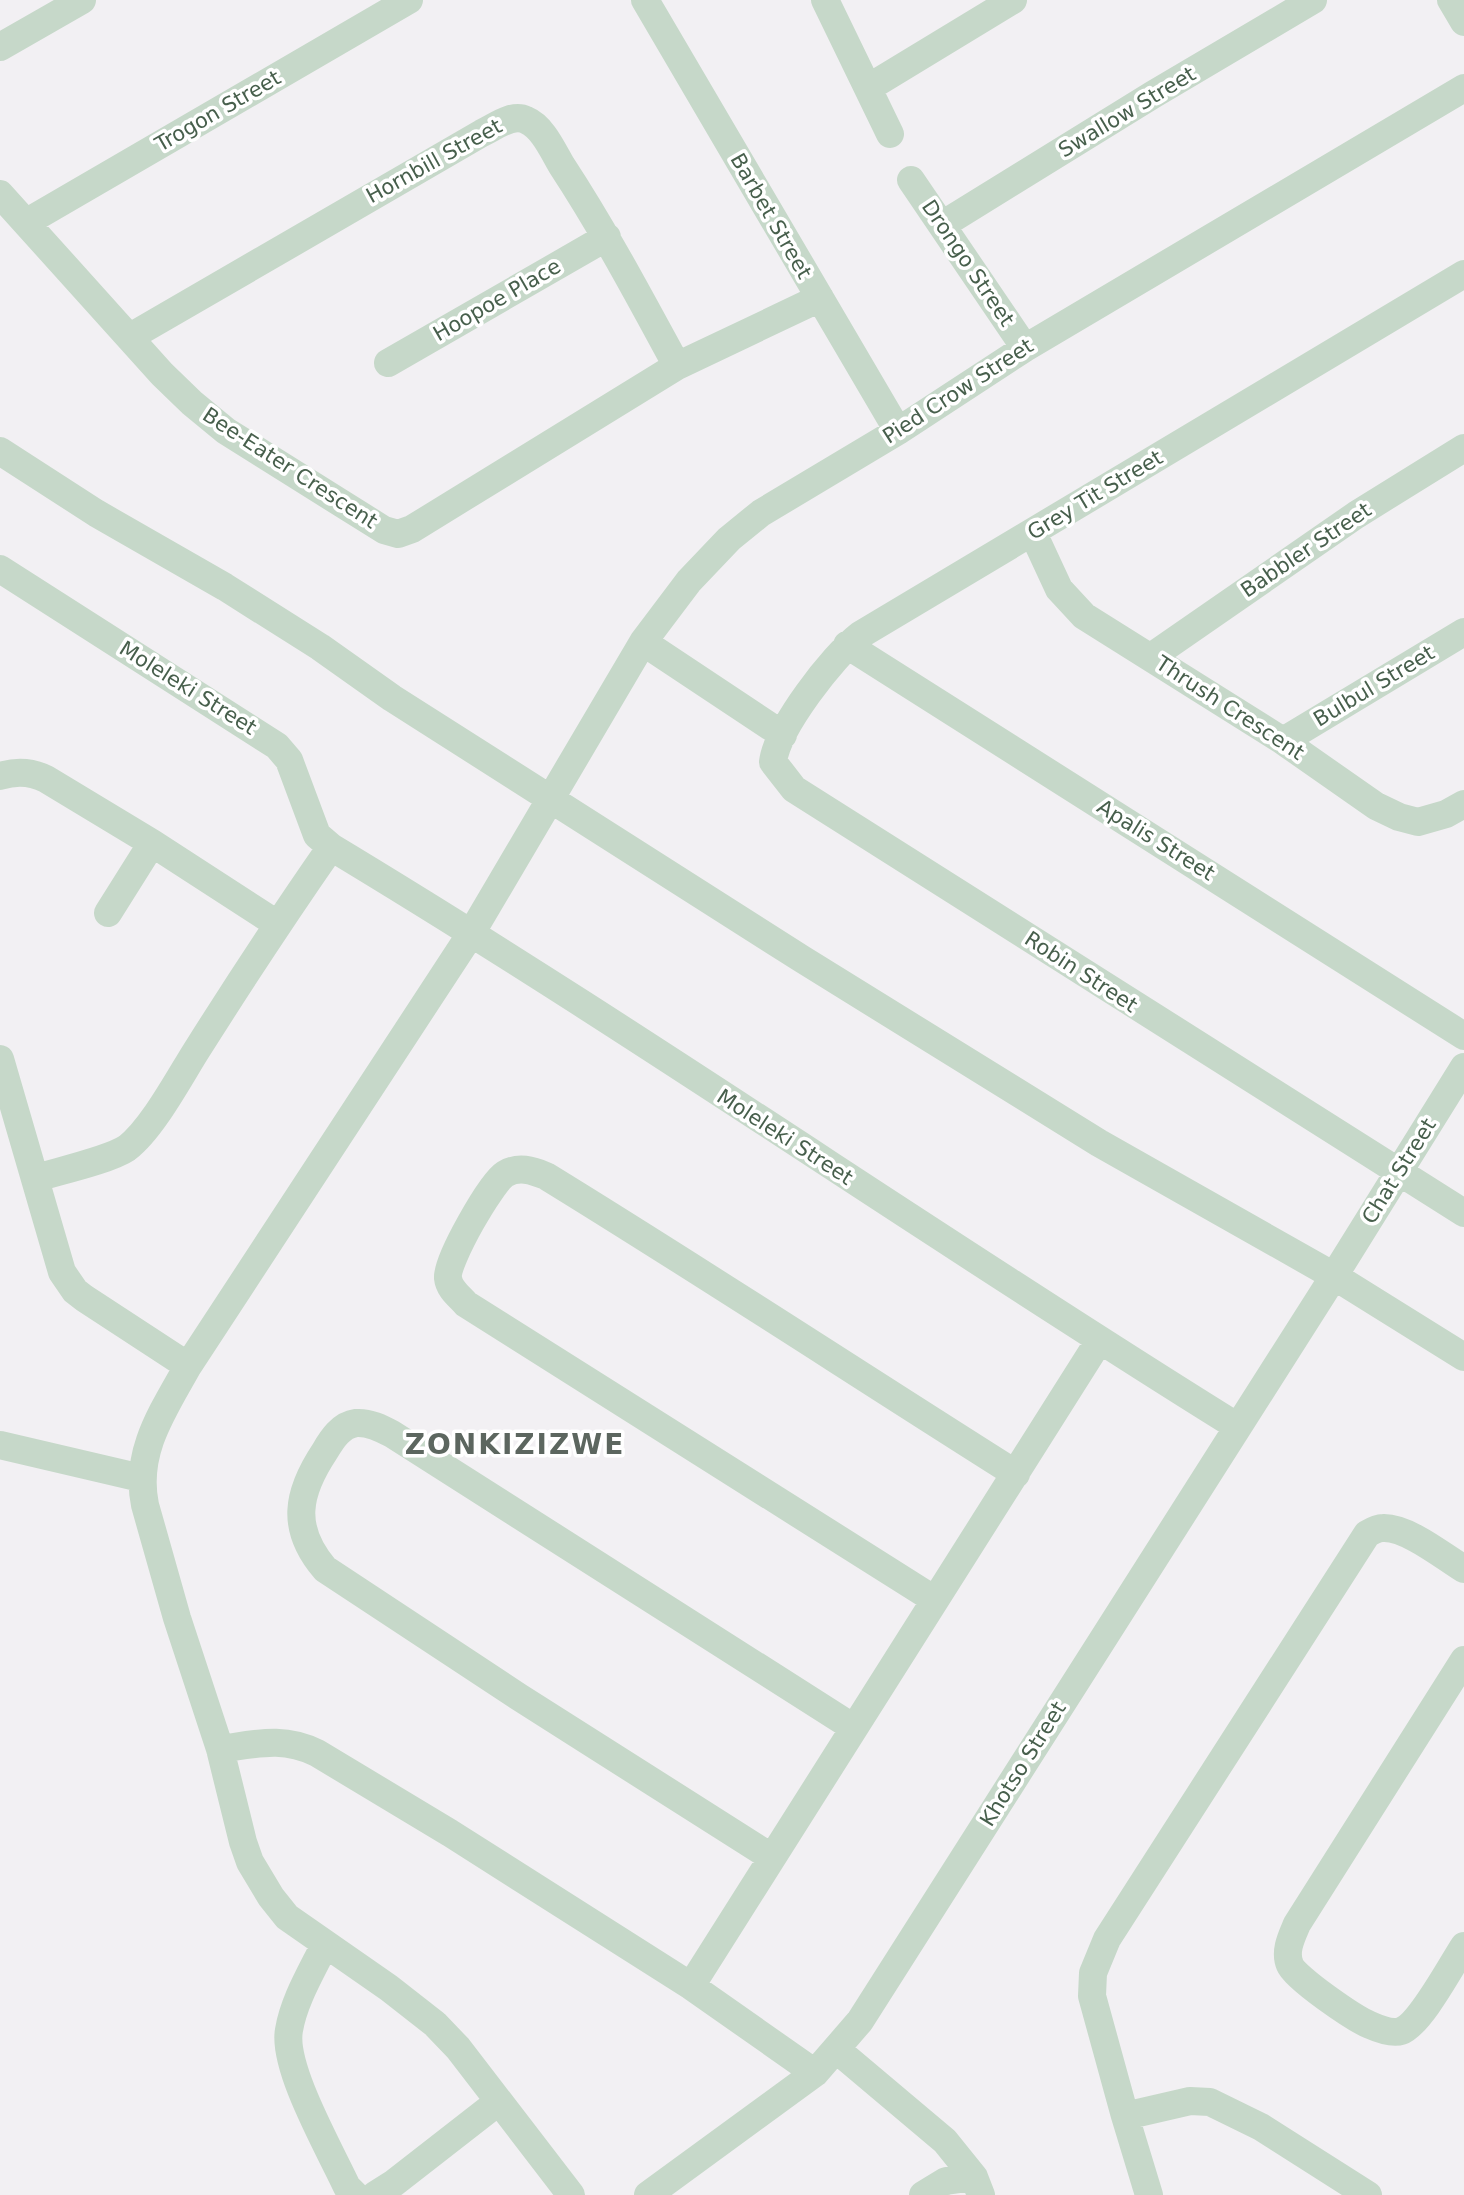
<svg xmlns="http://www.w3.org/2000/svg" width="1464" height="2195" viewBox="0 0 1464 2195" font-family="'DejaVu Sans',sans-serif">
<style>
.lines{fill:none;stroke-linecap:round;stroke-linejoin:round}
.minor{stroke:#c6d8c9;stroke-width:28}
.labels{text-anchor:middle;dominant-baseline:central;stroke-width:7;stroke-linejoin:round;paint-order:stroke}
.street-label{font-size:21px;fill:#475f4c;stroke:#fff}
.district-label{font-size:28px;font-weight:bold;letter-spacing:2px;fill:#5c665f;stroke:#fff}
</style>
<rect width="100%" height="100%" fill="#f2f0f3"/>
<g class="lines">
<!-- minor -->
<path class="minor" d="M645 0 898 431
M825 0 890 134
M1451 0 1464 22
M0 47 82 0
M868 88 1013 0
M911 180 1025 348
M0 194 162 374 192 403 226 431 384 530 398 534 412 529 677 366 820 298
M27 222 409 0
M942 225 1154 94 1313 0
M1464 274 860 635C833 656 777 728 773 762L794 789 1464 1213
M130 337 482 133C495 127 512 113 526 120 543 127 553 151 562 166 604 230 640 298 677 366
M388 363 607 237
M0 451 96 513 225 587 320 647 392 698 802 959 1099 1143 1334 1276 1464 1357
M1033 533 1059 589 1084 616 1283 741 1376 806 1399 817 1418 822 1446 814 1464 804
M0 569 277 746 289 760 317 835 331 847C638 1032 933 1238 1238 1427
M643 642 783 735
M847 645 1464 1036
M1151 657 1356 515 1464 448
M1283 741 1464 632
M0 776C16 771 32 772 46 779L152 843 277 924
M108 913 152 843
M0 1059 62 1272 75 1291 84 1298 188 1366
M36 1178C59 1171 109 1160 127 1148 153 1128 180 1076 198 1048 241 980 285 913 331 847
M0 1445 141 1478
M935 1600 466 1304C459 1296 449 1289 448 1278 446 1261 491 1183 505 1174 518 1166 532 1170 546 1176 704 1273 859 1375 1016 1474
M1464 1660 1297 1924C1292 1936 1284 1951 1290 1965 1295 1978 1355 2019 1370 2025 1379 2029 1392 2034 1401 2031 1420 2025 1452 1964 1464 1946
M220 1749C256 1744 283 1736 317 1753L450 1833 691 1986 815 2073
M771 1857 519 1697 325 1569C290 1528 297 1493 325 1451 332 1439 341 1425 356 1423 369 1422 381 1428 392 1434L854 1728
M325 1944C312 1971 294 2000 289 2030 282 2067 330 2150 347 2187L355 2195
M691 1986 1099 1341
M837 2050 945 2141 974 2177 981 2195
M1125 2116 1190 2101 1210 2102 1261 2127 1368 2195
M375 2195 394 2183 498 2102
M571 2195 458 2048 435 2024 389 1988 287 1917 271 1897 250 1862 243 1842 220 1749 177 1618 145 1505C134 1452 163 1411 188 1366L472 932 643 642 689 581 729 539 761 513 898 431 1025 348 1464 88
M648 2195 815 2073 860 2021 1334 1276 1464 1067
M923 2195 946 2181 974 2177
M1149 2195 1125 2116 1092 1996 1093 1973 1107 1939 1367 1534C1372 1531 1377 1528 1383 1528 1407 1527 1443 1556 1464 1569"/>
</g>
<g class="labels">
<!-- street labels -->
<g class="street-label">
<text transform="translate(218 111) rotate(-30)">Trogon Street</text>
<text transform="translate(1127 112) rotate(-31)">Swallow Street</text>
<text transform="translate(434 161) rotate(-29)">Hornbill Street</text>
<text transform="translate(771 216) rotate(60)">Barbet Street</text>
<text transform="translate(968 263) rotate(56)">Drongo Street</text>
<text transform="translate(497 300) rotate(-30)">Hoopoe Place</text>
<text transform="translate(958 391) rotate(-33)">Pied Crow Street</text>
<text transform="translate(290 468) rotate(33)">Bee-Eater Crescent</text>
<text transform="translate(1095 495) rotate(-31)">Grey Tit Street</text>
<text transform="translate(1306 550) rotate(-34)">Babbler Street</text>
<text transform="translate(1374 686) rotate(-31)">Bulbul Street</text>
<text transform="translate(188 688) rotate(32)">Moleleki Street</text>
<text transform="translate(1230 708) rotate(33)">Thrush Crescent</text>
<text transform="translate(1156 840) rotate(32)">Apalis Street</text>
<text transform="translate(1081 972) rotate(33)">Robin Street</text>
<text transform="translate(785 1137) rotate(33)">Moleleki Street</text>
<text transform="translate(1399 1171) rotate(-58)">Chat Street</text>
<text transform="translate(1023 1764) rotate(-58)">Khotso Street</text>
</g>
<!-- district labels -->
<g class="district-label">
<text x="515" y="1444">ZONKIZIZWE</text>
</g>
</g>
</svg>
